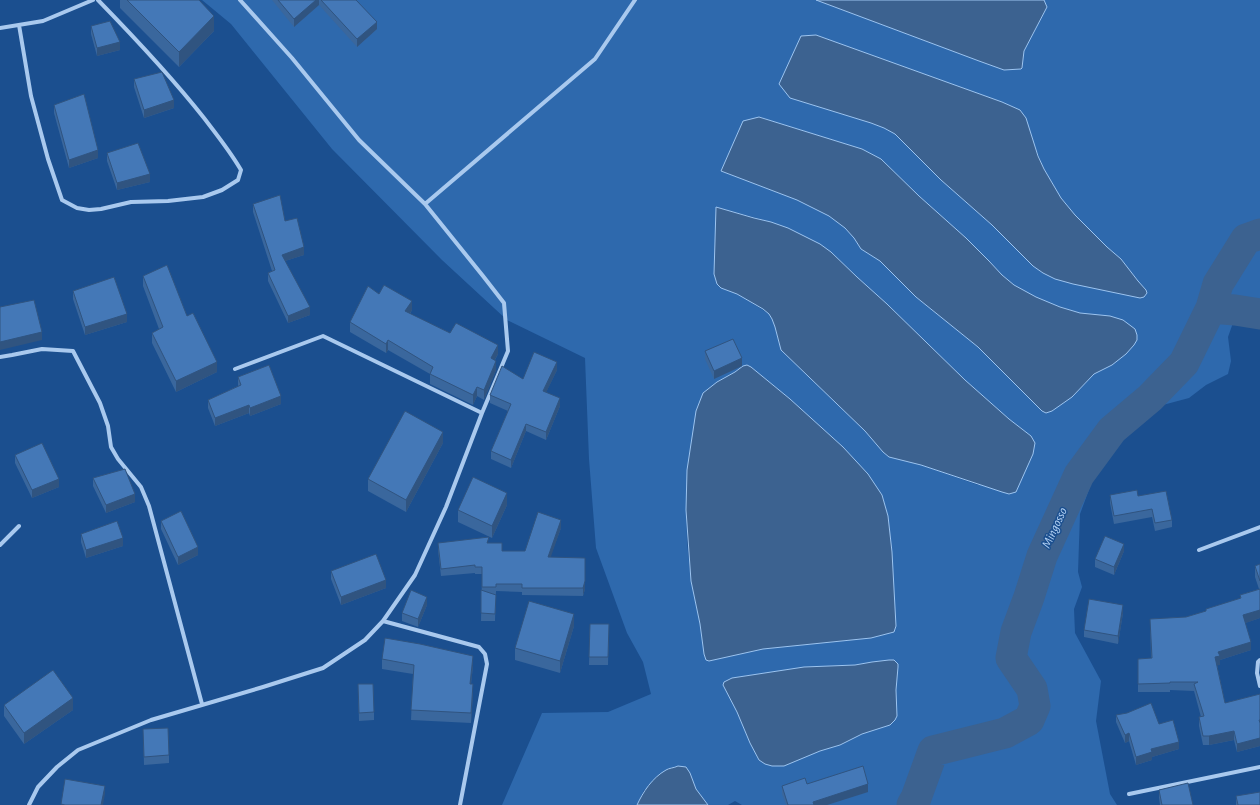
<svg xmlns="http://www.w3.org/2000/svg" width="1260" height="805" viewBox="0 0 1260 805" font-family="'Alegreya Sans',sans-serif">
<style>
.green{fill:#2e69ad;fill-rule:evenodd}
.water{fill:#3c6290;stroke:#9cc4f0}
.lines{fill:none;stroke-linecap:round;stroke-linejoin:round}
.river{stroke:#3c6290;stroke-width:31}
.minor{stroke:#a9c9ee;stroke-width:4}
.wall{fill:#3a679d}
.shaded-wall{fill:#305480}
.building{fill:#4478b7;stroke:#305480}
.labels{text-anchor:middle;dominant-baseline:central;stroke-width:3;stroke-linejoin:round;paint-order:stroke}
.water-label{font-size:13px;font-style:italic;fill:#b5d3f5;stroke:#1b4f8f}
</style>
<rect width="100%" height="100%" fill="#1b4f8f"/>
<!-- green -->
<path class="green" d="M202 0H816L979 61 1004 70 1022 68 1024 51 1047 7 1044 0H1260V322L1244 318 1234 320 1228 337 1231 361 1228 374 1206 385 1189 398 1144 410 1100 460 1080 514 1078 572 1082 587 1074 609 1075 633 1101 681 1096 721 1110 794 1117 805H742L735 801 728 805H708L696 789 690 773 644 790 637 805H502L542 713 608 712 651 694 643 662 627 633 596 548 589 459 585 358 507 320 442 260 332 149 231 24ZM816 35 1002 102 1020 110 1044 169 1061 198 1075 215 1107 247 1121 259 1138 281 1146 290 1043 273 1033 266 992 225 941 180 895 134 884 128 871 123 790 98ZM760 117 862 149 881 159 919 196 966 238 989 261 1002 275 1014 285 1035 297 1060 307 1080 313 1110 316 1112 365 1094 374 1072 397 1042 411 978 347 916 297 880 261 861 249 854 238 845 228 829 216 797 200 721 171 728 155ZM716 207 771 222 788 228 831 252 857 277 887 304 965 380 1009 419 1031 436 978 485 921 465 889 457 883 452 865 431 781 350 775 327 772 319 769 314 763 310 737 294 721 288 717 284 714 274ZM747 365 751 367 790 399 843 447 868 474 882 495 888 516 892 552 896 626 894 632 871 638 763 649 709 661 704 654 700 624 691 581 687 542 686 487 717 382 735 372 743 366ZM889 660H894L898 667 896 690 897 716 890 725 862 734 840 745 820 751 759 760 750 743 737 712 732 678 804 667 855 665 872 662Z"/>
<!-- water -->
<path class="water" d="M816 0H1044L1047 7 1024 51 1022 68 1021 69 1004 70 979 61Z
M816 35 1002 102 1020 110 1026 118 1038 156 1044 169 1061 198 1075 215 1107 247 1121 259 1138 281 1146 290 1147 293 1144 297 1140 298 1073 284 1055 279 1043 273 1033 266 992 225 941 180 895 134 884 128 871 123 790 98 779 84 801 36Z
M759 117 862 149 881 159 919 196 966 238 989 261 1002 275 1014 285 1036 297 1060 307 1080 313 1110 316 1123 320 1135 329 1137 335V340L1134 345 1126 354 1112 365 1094 374 1072 397 1052 411 1046 413 1042 411 978 347 916 297 880 261 861 249 854 238 845 228 829 216 797 200 721 171 743 121Z
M716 207 754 218 771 222 788 228 820 244 831 252 857 277 887 304 965 380 1009 419 1031 436 1035 443 1033 454 1016 492 1009 494 1002 492 921 465 889 457 883 452 865 431 781 350 775 327 772 319 769 314 763 309 737 294 721 288 717 284 714 274Z
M747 365 751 367 790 399 843 447 868 474 882 495 888 516 892 552 896 626 894 632 871 638 763 649 709 661 706 660 704 654 700 624 691 581 686 510 687 470 696 411 703 393 717 382 735 372 743 366Z
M889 660H894L898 664V667L896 690 897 716 895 720 890 725 862 734 840 745 820 751 784 766H772L765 764 759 760 750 743 737 712 723 685 724 682 732 678 804 667 855 665 872 662Z
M678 766 686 767 690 773 696 789 708 805H637C643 792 652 778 666 770 669 768 674 768 678 766Z"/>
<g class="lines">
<!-- river -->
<path class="river" d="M1211 308 1235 310 1260 314
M912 805 916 798 933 751 1005 733 1029 720 1035 706 1032 689 1011 658 1016 632 1029 597 1042 556 1079 475 1112 430 1150 398 1184 363 1211 308 1218 284 1246 239 1260 234"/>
<!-- minor -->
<path class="minor" d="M19 25 31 96 48 159 62 200 77 208 89 210 101 209 131 202 168 201 203 197 222 190 238 180 241 170C230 151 217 135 204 118 171 76 135 38 98 0
M0 28 43 21 93 0
M425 204 595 59 635 0
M0 357 12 355 42 349 73 351 100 403 108 426 111 447 118 459 141 487 149 506 202 704
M235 369 323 336 482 413
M0 545 19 526
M1199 550 1260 527
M383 621 479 647 485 654 487 664 460 805
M1260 660 1258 662 1257 673 1260 686
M1129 794 1260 767
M29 805 38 787 57 767 78 750 151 720 263 687 323 668 365 640 383 621 415 575 446 507 482 413 508 351 504 303 483 276 425 204 359 140 292 58 240 0"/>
</g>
<!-- wall -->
<path class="wall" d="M120 0H199L214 31 179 67 120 8Z
M272 0H356L377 29 357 47 319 5 294 27Z
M91 26 120 50 97 56 91 34Z
M134 79 174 108 144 118 134 87Z
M54 105 98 158 69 168 54 113Z
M107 153 150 182 117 190 107 161Z
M253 204 285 221 304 255 285 261 310 315 288 323 268 281V273L272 271 253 212Z
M143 276 187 316 217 372 176 392 152 343V333L159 329 143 286Z
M73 291 127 322 85 335 73 299Z
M379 294 412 310 410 314 450 333 498 354 495 360 496 370 484 400 477 396 473 405 430 384V374L388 350 386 353 350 332V322Z
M705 351 742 366 714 379 705 359Z
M557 370 546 392 560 406 546 440 526 431 511 468 491 459V451L508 411 490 403V395L523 379Z
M238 377 281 404 250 416 249 413 215 426 208 408V400L238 386Z
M443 443 406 512 368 491V479Z
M15 455 59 487 32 498 15 463Z
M93 478 135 502 106 513 93 486Z
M1110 495 1138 496 1172 520V527L1155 531 1152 517 1114 524 1110 503Z
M507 505 492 538 458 522V510Z
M161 521 198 555 178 565 161 529Z
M561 528 550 557 585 589 583 596 522 595V592L496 591 495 621H481L482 574H475V573L441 576 438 550V543L502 551H525Z
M81 534 123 546 86 558 81 542Z
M1124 551 1114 575 1095 567V559Z
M1260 564V618L1245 623 1251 650 1220 660V665H1217L1225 703 1260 694V746L1237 752 1234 740 1209 745H1203L1199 726V717H1201L1194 691 1170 690V692H1138V659L1151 658 1150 619 1186 617 1206 611V609L1240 599V595L1259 589 1255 577V566Z
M331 571 386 588 341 605 331 579Z
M427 605 418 627 402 621V613Z
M1123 613 1118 644 1084 637V630Z
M590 624H609L608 665H589Z
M574 626 560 673 515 660V648Z
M382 659 473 666 471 684 473 693 471 723 411 720 413 674 382 669Z
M358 684 374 712V720L359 721Z
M4 705 73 710 24 744 4 716Z
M1116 715 1159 724 1179 749 1152 757V760L1136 765 1129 741 1125 743 1116 722Z
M143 729 169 755V763L144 765Z
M782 786 868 792 827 805H786L782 794Z
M1159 790 1193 805H1160L1159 798Z
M1236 796 1260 805H1236Z"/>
<!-- shaded-wall -->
<path class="shaded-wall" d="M316 0H319V5L294 27V19Z
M214 16V31L179 67V52Z
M377 22V29L357 47V39Z
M120 42V50L97 56V48Z
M174 100V108L144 118V110Z
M98 150V158L69 168V160Z
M150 174V182L117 190V183Z
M304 247V255L282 262V255Z
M412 301V310L405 321V311Z
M310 307V315L288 323V316Z
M127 314V322L85 335V327Z
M42 332V340L0 350V342Z
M388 340V350L386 353V344Z
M498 345V354L491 367V358Z
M742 358V366L714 379V371Z
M496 361V370L484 400V390Z
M217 362V372L176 392V381Z
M557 362V370L543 399V391Z
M477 387V396L473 405V395Z
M281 396V404L250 416V408Z
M560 398V406L546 440V432Z
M249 405V413L215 426V418Z
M526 424V431L511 468V460Z
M443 432V443L406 512V500Z
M59 479V487L32 498V490Z
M507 493V505L492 538V526Z
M135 494V502L106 513V505Z
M561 520V528L548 565V557Z
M123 538V546L86 558V550Z
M1124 544V551L1114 575V567Z
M198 547V555L178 565V557Z
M585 558V589L583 596V588Z
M386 580V588L341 605V597Z
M427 597V605L418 627V619Z
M1123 605V613L1118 644V636Z
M1260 610V618L1243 624V615Z
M574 614V626L560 673V661Z
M1251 642V650L1220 660V665L1215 666V657L1218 652Z
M473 656V666L470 693V684Z
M473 684V693L471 723V713Z
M73 698V710L24 744V733Z
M1234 731V740L1209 745V736Z
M1129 733V741L1125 743V735Z
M1260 738V746L1237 752V744Z
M1179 742V749L1152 757V760L1136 765V757L1151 749Z
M868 784V792L827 805H813V802Z
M105 786V794L103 805H101Z"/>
<!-- building -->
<path class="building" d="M127 0H199L214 16 179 52Z
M278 0H316L294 19Z
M321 0H356L377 22 357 39Z
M110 21 120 42 97 48 91 26Z
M162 72 174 100 144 110 134 79Z
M84 94 98 150 69 160 54 105Z
M138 143 150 174 117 183 107 153Z
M280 195 285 221 297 218 304 247 282 255 310 307 288 316 268 273 275 270 253 204Z
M167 265 187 316 193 313 217 362 176 381 152 333 163 327 143 276Z
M114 277 127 314 85 327 73 291Z
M384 285 412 301 405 311 450 333 456 323 498 345 491 358 496 361 484 390 477 387 473 395 430 374 433 367 388 340 386 344 350 322 368 286 379 294Z
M34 300 42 332 0 342V307Z
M733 339 742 358 714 371 705 351Z
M534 352 557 362 543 391 560 398 546 432 526 424 511 460 491 451 511 404 490 395 502 366 523 379Z
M269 365 281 396 250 408 249 405 215 418 208 400 241 385 238 377Z
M405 411 443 432 406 500 368 479Z
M42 443 59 479 32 490 15 455Z
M125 469 135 494 106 505 93 478Z
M473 477 507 493 492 526 458 510Z
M1137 490 1138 496 1166 491 1172 520 1155 523 1152 509 1114 516 1110 495Z
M181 511 198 547 178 557 161 521Z
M538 512 561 520 548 557 585 558V581L583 588H522V584H496V587H482V567H475V565L441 569 438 543 489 537 487 543H502V551H525Z
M117 521 123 538 86 550 81 534Z
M1105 536 1124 544 1114 567 1095 559Z
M376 554 386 580 341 597 331 571Z
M1260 564V581L1255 566Z
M1260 589V610L1243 615 1251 642 1218 652 1220 656 1215 657 1225 703 1260 694V720H1259L1260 723V738L1237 744 1234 731 1209 736H1203L1199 717 1204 716 1194 684 1198 682H1170V683L1138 684V659L1152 658 1150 619 1186 617 1206 611V609L1241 598 1240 595Z
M411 590 427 597 418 619 402 613Z
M481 590 496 595 495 614 481 613Z
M1089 599 1123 605 1118 636 1084 630Z
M529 601 574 614 560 661 515 648Z
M590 624H609L608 657H589Z
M385 638 420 644 473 656 470 684H473L471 713 411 710 414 665 382 659Z
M53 670 73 698 24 733 4 705Z
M358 684H373L374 712 359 713Z
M1151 703 1159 724 1173 720 1179 742 1151 749 1152 752 1136 757 1129 733 1125 735 1116 715 1127 713Z
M168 728 169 755 144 757 143 729Z
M863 766 868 784 813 802 814 805H788L782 786 805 778 807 784Z
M65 779 105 786 101 805H65L61 804Z
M1188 783 1193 805H1162L1159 790Z
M1260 792V805H1238L1236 796Z"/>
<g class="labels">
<!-- water labels -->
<g class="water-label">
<text transform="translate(1055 528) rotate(-65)">Mingosso</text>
</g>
</g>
</svg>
